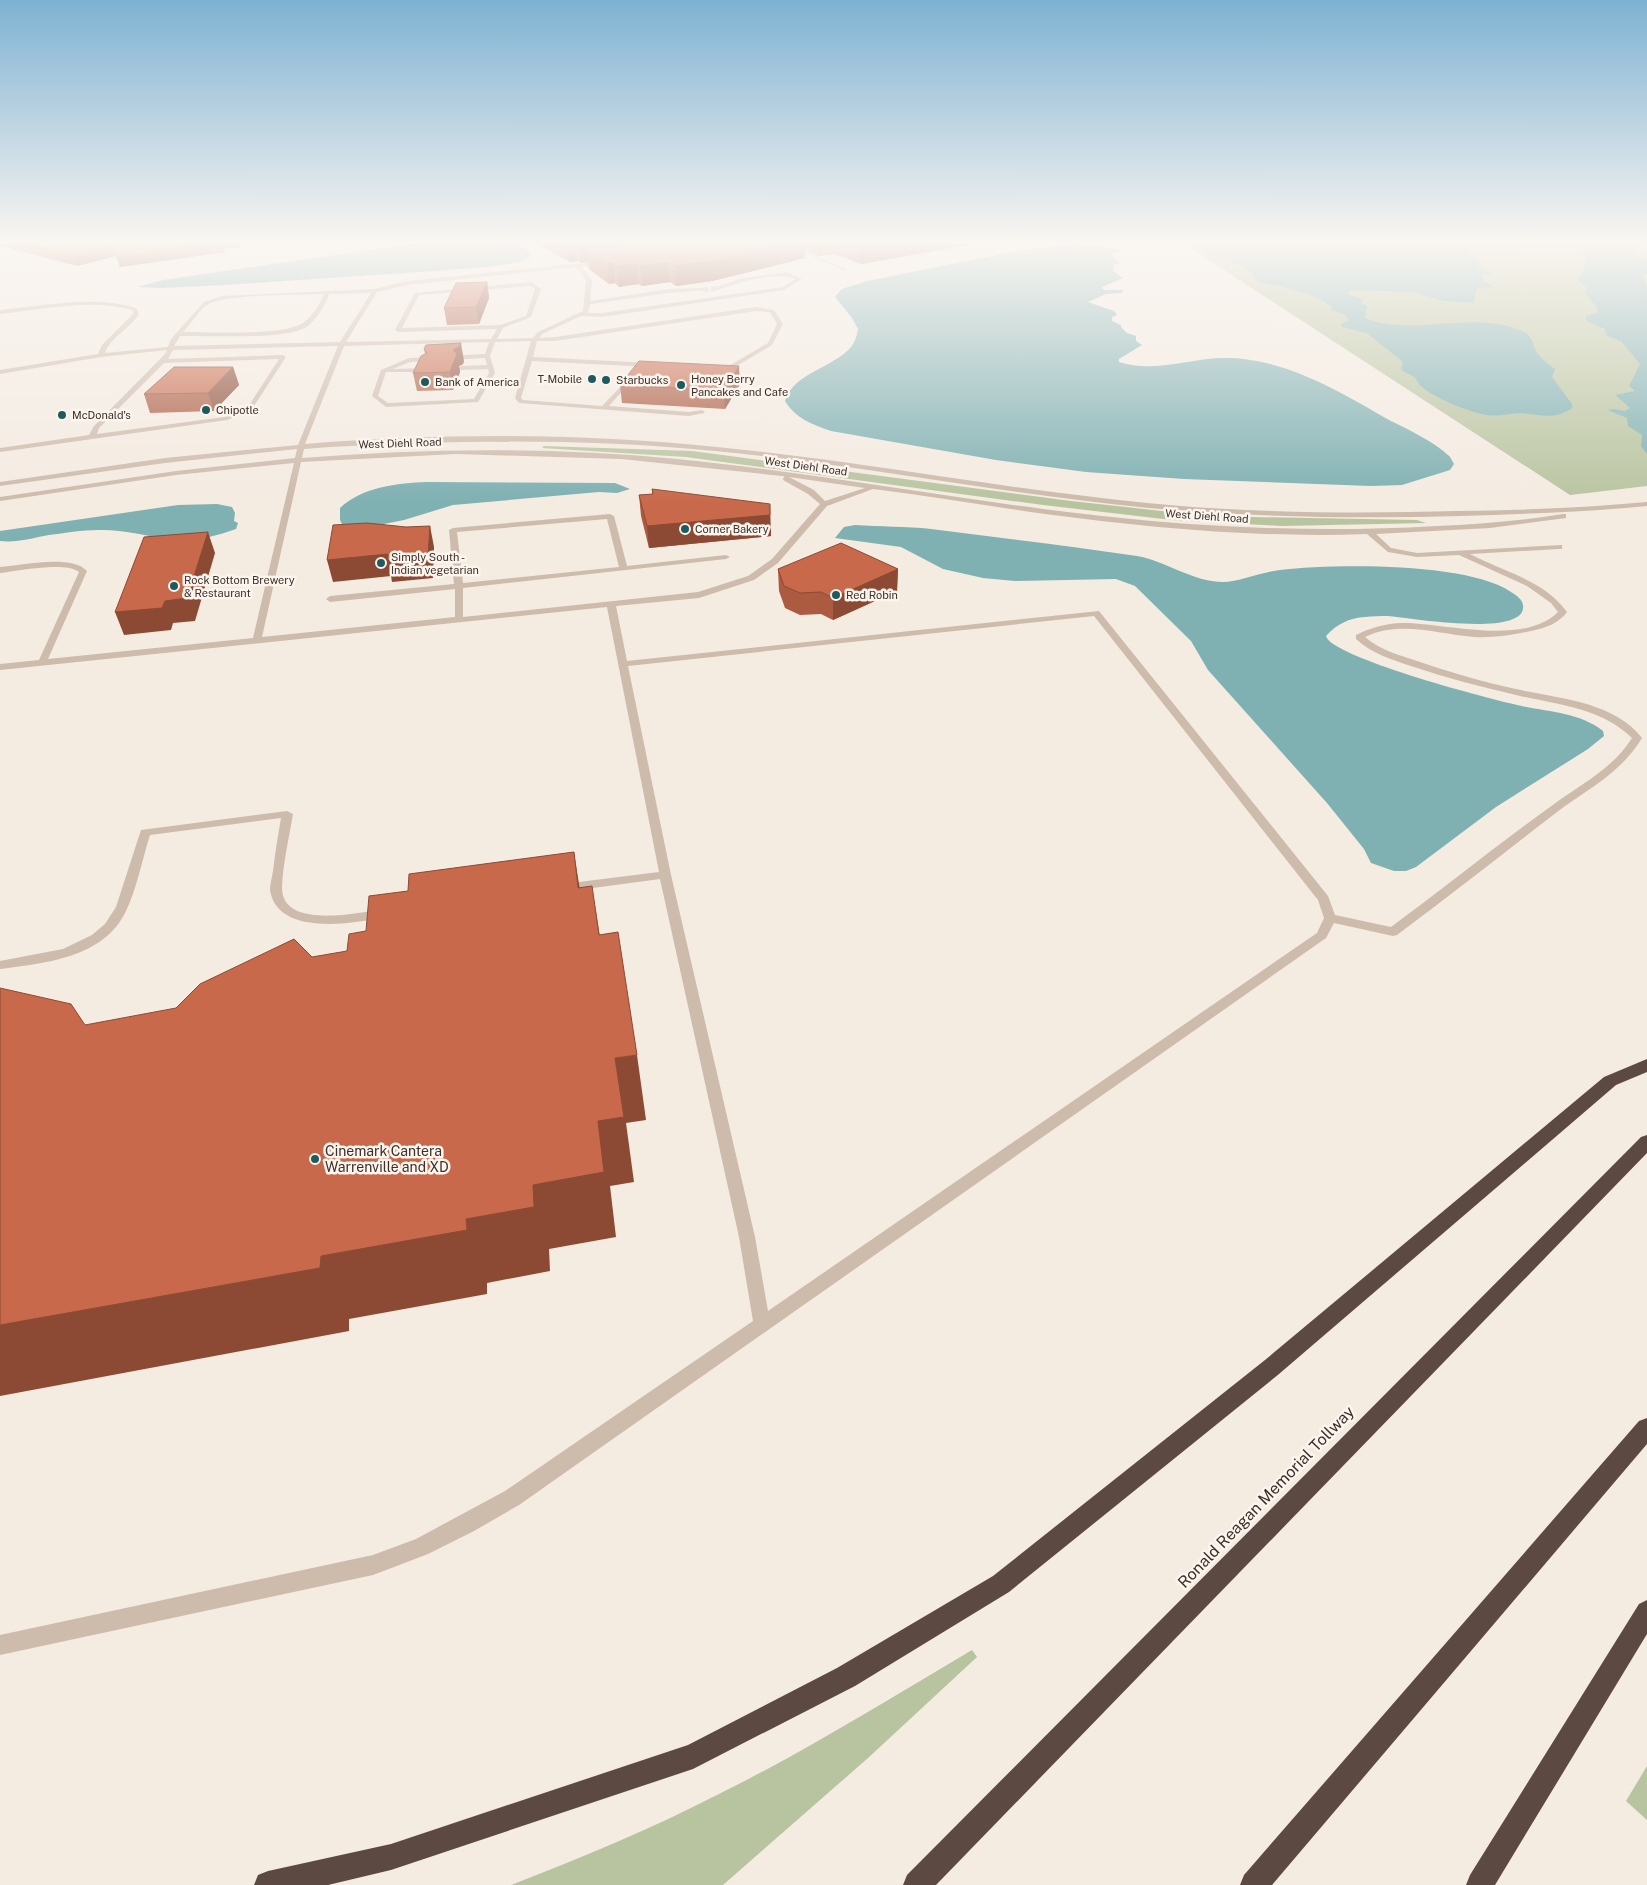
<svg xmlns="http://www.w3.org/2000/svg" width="1647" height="1885" viewBox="0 0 1647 1885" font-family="'Public Sans',sans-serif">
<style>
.green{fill:#b8c4a0}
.water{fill:#7fb0b2}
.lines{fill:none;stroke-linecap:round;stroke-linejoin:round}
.minor-tunnel{stroke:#cfc6bd;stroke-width:5.5;stroke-dasharray:5.5 2.5;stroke-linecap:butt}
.minor{fill:#cdbbac;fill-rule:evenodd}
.highway{fill:#5c4a42;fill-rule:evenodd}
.wall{fill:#ac5a40}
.shaded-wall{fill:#8c4a34}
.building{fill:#c8694b;stroke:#8c4a34}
.poi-dot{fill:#1f5a5e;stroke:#fbf5ee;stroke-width:2}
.labels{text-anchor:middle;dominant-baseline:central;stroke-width:5;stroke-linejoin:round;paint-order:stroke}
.far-poi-label{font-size:11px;fill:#3b302b;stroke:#fbf5ee;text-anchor:start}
.far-street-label{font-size:11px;fill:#3b302b;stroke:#fbf5ee}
.poi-label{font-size:14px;fill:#3b302b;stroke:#fbf5ee;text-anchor:start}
.near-street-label{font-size:16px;fill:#3b302b;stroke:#fbf5ee}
</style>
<rect width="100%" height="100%" fill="#f4ebe1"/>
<!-- green -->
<path class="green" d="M1176 239H1647V486L1570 495Z
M544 446 692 451 1071 501 1162 511 1250 517 1417 520 1426 523 1282 526 1172 520 1043 505 686 457 542 448Z
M972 1650 977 1657 868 1758 723 1885H511C581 1858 651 1829 719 1794 806 1751 889 1699 972 1650Z
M1647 1766V1820L1626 1801Z"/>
<!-- water -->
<path class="water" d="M447 239C473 239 510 232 530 253V257L520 262 487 267 404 273 225 285 161 288 137 287 163 280Z
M1196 239H1461V245L1480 261 1478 266 1491 273 1483 275V282L1492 285V287L1476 289 1474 303 1443 301 1413 292 1352 290 1347 294 1363 299 1361 303 1367 306 1365 318C1411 338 1475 308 1524 332 1533 337 1532 343 1536 351 1540 358 1548 364 1555 369L1552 377 1572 404V408C1556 420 1539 415 1521 413 1510 413 1498 417 1487 415 1469 412 1434 398 1421 386 1418 384 1417 379 1414 377 1409 373 1405 374 1401 369L1403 362 1367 333 1342 327 1341 324 1349 320 1344 314 1330 310 1332 307C1311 290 1280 288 1255 280 1254 266 1222 258 1209 254L1205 251Z
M1563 239H1623L1647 261V273L1643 276 1647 286V454L1641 446 1642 435 1628 426 1627 418 1608 410 1614 409 1625 411 1630 408 1615 395 1635 391 1629 386 1640 364 1622 342 1606 335 1605 329 1586 321V316L1597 313V308L1585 293 1587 288 1576 279 1583 272 1587 255 1582 253 1583 249 1579 246 1561 247 1560 245Z
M1082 244 1118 249V252L1112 253 1113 257 1120 263 1114 265 1113 271 1123 278 1102 287 1104 290H1123L1122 293 1106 294 1088 302 1114 311 1117 315 1112 317V321L1121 325V327L1127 333 1136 336V341L1142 345 1119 359V362C1155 374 1191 357 1228 358 1240 358 1254 360 1266 363 1309 373 1351 398 1389 420 1409 430 1431 440 1448 455 1451 457 1452 461 1454 464L1450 470 1402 485 1371 486 1184 479 1086 472 996 460 831 431C812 424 796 419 785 401 793 373 833 368 851 347 855 342 857 335 858 329L852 318 835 297 842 289 867 281 1022 250Z
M427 482 615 483 630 489 617 493 599 492 453 505 404 520 374 526H343L340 520V508C362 487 398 483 427 482Z
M217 504 232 507 235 513 234 521 238 523 236 529C213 537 190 543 166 539 143 535 121 529 98 530 82 530 65 533 49 535 32 538 17 543 0 541V531L178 505Z
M855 525C880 527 906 526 931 529 1000 538 1068 546 1137 556 1166 561 1193 582 1223 582 1239 582 1262 572 1280 570 1335 564 1466 562 1511 592 1516 595 1522 599 1523 605 1528 639 1405 617 1388 616 1380 616 1372 616 1365 617 1349 618 1337 624 1326 636 1331 657 1486 698 1513 704 1543 712 1578 711 1603 731L1604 736 1588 749 1496 807 1416 867 1406 871H1394L1371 863 1364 849 1327 803 1208 670 1191 641 1135 586 1116 579 1015 581 983 578 943 569 901 547 835 538 844 527Z"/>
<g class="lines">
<!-- minor-tunnel -->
<path class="minor-tunnel" d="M703 290 717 288"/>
<!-- minor -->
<path class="minor" d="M802 239H815L789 245 846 269V271L782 244Z
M604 261 606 264 581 267 592 280 590 301 669 289 703 288 706 290 669 293 590 304 588 313H602L783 287 795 279C774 271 738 283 717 290L714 288 738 279 786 272 802 279 784 290 602 317 581 316 542 334 539 338 555 337 756 307 774 310 783 324 772 345 730 370 719 371 716 369 727 367 768 343 777 324 770 312 756 311 555 341H537L533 357 651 363 654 365 651 367 532 361 521 398 523 400 602 406 632 375 634 376V378L609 406 689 412 702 410 705 412 704 413 689 416 519 403 515 398 531 341 495 342 490 356 495 373 478 402 386 407 372 396 381 370 409 358 485 354 489 342 344 346 305 444C442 433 581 433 717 447 861 461 1003 489 1147 503 1250 513 1354 514 1458 511 1521 510 1584 508 1647 502V506C1585 512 1523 514 1461 516 1357 519 1253 517 1149 508 1004 494 860 465 715 451 586 438 458 440 330 447L304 449 302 458C427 448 552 447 677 459 800 471 921 493 1043 509 1173 526 1305 534 1436 526 1479 524 1521 521 1563 514H1566V518L1490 528 1376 534 1391 548 1417 553 1562 545V549H1559L1470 554C1504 572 1544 580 1567 612 1558 624 1545 628 1531 631 1513 635 1493 638 1474 637 1438 634 1399 620 1365 637 1380 650 1399 655 1417 661 1449 672 1483 682 1516 689 1559 699 1613 701 1642 738 1619 775 1590 787 1557 812 1504 853 1451 895 1397 935L1393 936 1334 923 1326 938 519 1505 474 1531 428 1554 373 1575 0 1655V1635L373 1555 416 1539 505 1491 753 1321 739 1237 660 879 563 892 557 888 563 884 659 872 607 607 0 670V664L39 660 79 572C66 561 17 571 0 573V567C22 565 72 554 87 571L48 659 253 638 294 463 176 475 0 501V497L176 471 295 458 297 449 165 463 0 486V482L165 458 298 445 338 346 173 350 168 359 283 355 286 357 250 412 227 420 0 452V448L89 435 94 426 165 354 167 350 101 357 0 374V370L98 354 102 345 133 314 132 310C93 298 40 310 0 314V310C44 306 93 295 136 308L139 314C130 329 110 337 105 353L168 347 171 339 204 302 222 296 374 289 407 281ZM576 267 586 280 583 311 538 332 533 338 497 339 503 328 531 317 541 289 532 282 415 293 395 330 398 332 497 329 491 339 346 342 377 292 407 285ZM531 286 535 289 526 316 500 325 402 328 419 295ZM371 293 340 342 174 346 180 336C208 335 287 341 308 326 316 320 327 303 329 294ZM324 294C321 303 310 320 301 324 280 336 210 332 183 332 191 324 199 309 209 304 226 294 300 295 324 294ZM485 358 487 365 461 366 458 368 461 370 488 369 489 373 474 399 388 403 378 396 386 372H426L429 370 426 368 393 369 410 362ZM279 359 246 410 224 417 97 434 99 428 164 363ZM456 454 621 459 782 476H784L783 480 808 494 820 504 772 559 748 576 698 592 463 617V588L726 559 730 557 726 555 627 566 614 516 610 514 453 528 449 530 454 584 330 596 326 599 330 602 455 589V617L262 637 301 462ZM789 477 865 488 825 501 814 490ZM873 489C930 496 988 506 1045 514 1151 528 1259 538 1367 534L1388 552 1417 557 1459 555 1527 586 1551 603 1558 612C1523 647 1443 622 1400 623 1384 624 1370 628 1356 635V639C1372 654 1393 660 1414 667 1447 678 1482 687 1516 695 1558 705 1600 707 1632 738 1612 770 1579 785 1550 807 1496 846 1444 888 1391 927L1335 915 1328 896 1099 611 627 661 616 606 699 598 754 580 778 563 827 506ZM607 519 619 567 463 583 457 532ZM1094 616 1318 900 1324 918 1317 933 768 1311 755 1237 671 875 628 666Z
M287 811 293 814C289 838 283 863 282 887 281 930 358 913 383 909L389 913 387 916C356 924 277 937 270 890 270 884 272 877 273 871 275 853 278 836 281 818L150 835C142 860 137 888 126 911 104 958 45 963 0 969V961L63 949 92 935 105 924 116 907 141 830Z"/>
<!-- highway -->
<path class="highway" d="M1647 1059V1072L1616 1085 1279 1374 1009 1592 855 1686 693 1769 391 1870 328 1885H254L258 1875 268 1871 391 1844 688 1745 837 1668 993 1576 1265 1360 1604 1077Z
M1647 1135V1153L936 1885H903L907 1875 1641 1137Z
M1647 1418V1444L1272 1885H1240L1244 1875 1639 1421Z
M1647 1600V1634L1495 1885H1466L1470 1875 1639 1604Z"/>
</g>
<!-- wall -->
<path class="wall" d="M0 239H129L125 241H133L132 239H238L240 247 224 249 225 252 120 267 116 256 77 266 0 246Z
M528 239H1001L861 264 834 254 818 256 805 250V258L712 281 676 286 670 282 642 286 638 284 619 287 615 283 609 284 589 269 588 262 581 263 578 261 570 262Z
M487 282 489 298 479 324 447 325 444 308Z
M424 349 464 361 463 364 459 366 460 372 453 390 417 391 413 373 425 354Z
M233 367 239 385 214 411 150 413 144 394Z
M740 384 725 409 622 403 620 385Z
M652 489 771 525V536L649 548 641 516 639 495 652 494Z
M778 569H898L897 591 833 620 821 614 800 615 785 608 779 591Z"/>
<!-- shaded-wall -->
<path class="shaded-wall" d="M219 239H238L240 247 224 249 225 252 120 267 117 257Z
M618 239H627L629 258 587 249 588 262 581 263 578 244Z
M640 239H662L663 253 641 256Z
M800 239H805V258L712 281 676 286 675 266Z
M818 239H834V254L818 256Z
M892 239H1001L861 264V245Z
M575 242 578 261 570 262 568 243Z
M113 246 116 256 77 266 73 256Z
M668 262 670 282 642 286 640 266Z
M613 263 615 283 609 284 607 264Z
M637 264 638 284 619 287 617 266Z
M487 282 489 298 479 324 476 307Z
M461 343 464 361 463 364 459 366 460 372 453 390 450 372 453 350Z
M739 366 740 384 725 409 724 391Z
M233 367 239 385 214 411 208 393Z
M770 504 771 536 649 548 647 526Z
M430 526 434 547 433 578 392 582 391 576 333 582 327 560Z
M208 532 215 553 195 621 173 623 171 630 124 635 115 612 165 601Z
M898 569 897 591 833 620V598Z
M574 852 584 916 578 888Z
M592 886 602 950 599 935Z
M637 1055 646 1120 626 1123 634 1182 610 1186 616 1237 549 1249 550 1271 487 1283V1294L349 1319V1331L0 1396V1325L321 1256 466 1219 533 1185 598 1121 615 1058Z"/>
<!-- building -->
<path class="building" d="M8 239H122L126 241H145L147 239H219L222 242 117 257 113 246 73 256Z
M561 239H618L578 244 575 242 568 243Z
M666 239H800L711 261 675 266 668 262 640 266 637 264 617 266 613 263 607 264 587 249Z
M847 239H892L861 245Z
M487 282 476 307 444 308 456 283Z
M461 343 460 346 453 350 457 354 450 372 413 373 421 356 427 353 424 349 426 345Z
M639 361 739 366 724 391 620 385Z
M174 367H233L208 393 144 394Z
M652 489 770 504V515L647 526 639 495 653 494Z
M367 523 406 527 430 526 428 556 387 560 388 554 327 560 333 525Z
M208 532 187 598 165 601 162 608 115 612 144 537Z
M841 543 898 569 833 598 821 592 800 593 784 586 778 569Z
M574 852 578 888 592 886 599 935 618 932 637 1055 615 1058 624 1117 598 1121 604 1172 533 1185 534 1207 466 1219 467 1230 321 1256 320 1268 0 1325V988L71 1004 85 1025 176 1008 200 984 294 939 312 957 347 951 349 934 366 931 369 896 408 891 409 874Z"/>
<!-- sky -->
<linearGradient id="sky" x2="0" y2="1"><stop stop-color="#7eb2d2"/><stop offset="0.48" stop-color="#faf6f2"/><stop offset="1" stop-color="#faf6f2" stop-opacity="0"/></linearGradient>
<rect width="1647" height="503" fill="url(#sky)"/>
<!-- markers -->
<g class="poi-dot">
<circle cx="592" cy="379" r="5"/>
<circle cx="606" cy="380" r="5"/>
<circle cx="425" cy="382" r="5"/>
<circle cx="681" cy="385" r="5"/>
<circle cx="206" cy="410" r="5"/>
<circle cx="62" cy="415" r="5"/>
<circle cx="685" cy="529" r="5"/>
<circle cx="381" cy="563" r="5"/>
<circle cx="174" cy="586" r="5"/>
<circle cx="836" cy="595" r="5"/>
<circle cx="315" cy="1159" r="5"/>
</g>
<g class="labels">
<!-- far-poi labels -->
<g class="far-poi-label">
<text x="582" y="379" text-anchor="end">T-Mobile</text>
<text x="691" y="379">Honey Berry<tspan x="691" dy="13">Pancakes and Cafe</tspan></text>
<text x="616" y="380">Starbucks</text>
<text x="435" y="382">Bank of America</text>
<text x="216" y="410">Chipotle</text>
<text x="72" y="415">McDonald's</text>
<text x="695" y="529">Corner Bakery</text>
<text x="391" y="557">Simply South -<tspan x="391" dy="13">Indian vegetarian</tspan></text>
<text x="184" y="580">Rock Bottom Brewery<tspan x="184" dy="13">&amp; Restaurant</tspan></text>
<text x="846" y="595">Red Robin</text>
</g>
<!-- far-street labels -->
<g class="far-street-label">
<text transform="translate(400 443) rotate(-2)">West Diehl Road</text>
<text transform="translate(806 466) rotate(8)">West Diehl Road</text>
<text transform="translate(1207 516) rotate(4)">West Diehl Road</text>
</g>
<!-- poi labels -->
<g class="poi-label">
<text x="325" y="1151">Cinemark Cantera<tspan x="325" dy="16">Warrenville and XD</tspan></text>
</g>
<!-- near-street labels -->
<g class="near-street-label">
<text transform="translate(1266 1497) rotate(-46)">Ronald Reagan Memorial Tollway</text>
</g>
</g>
</svg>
